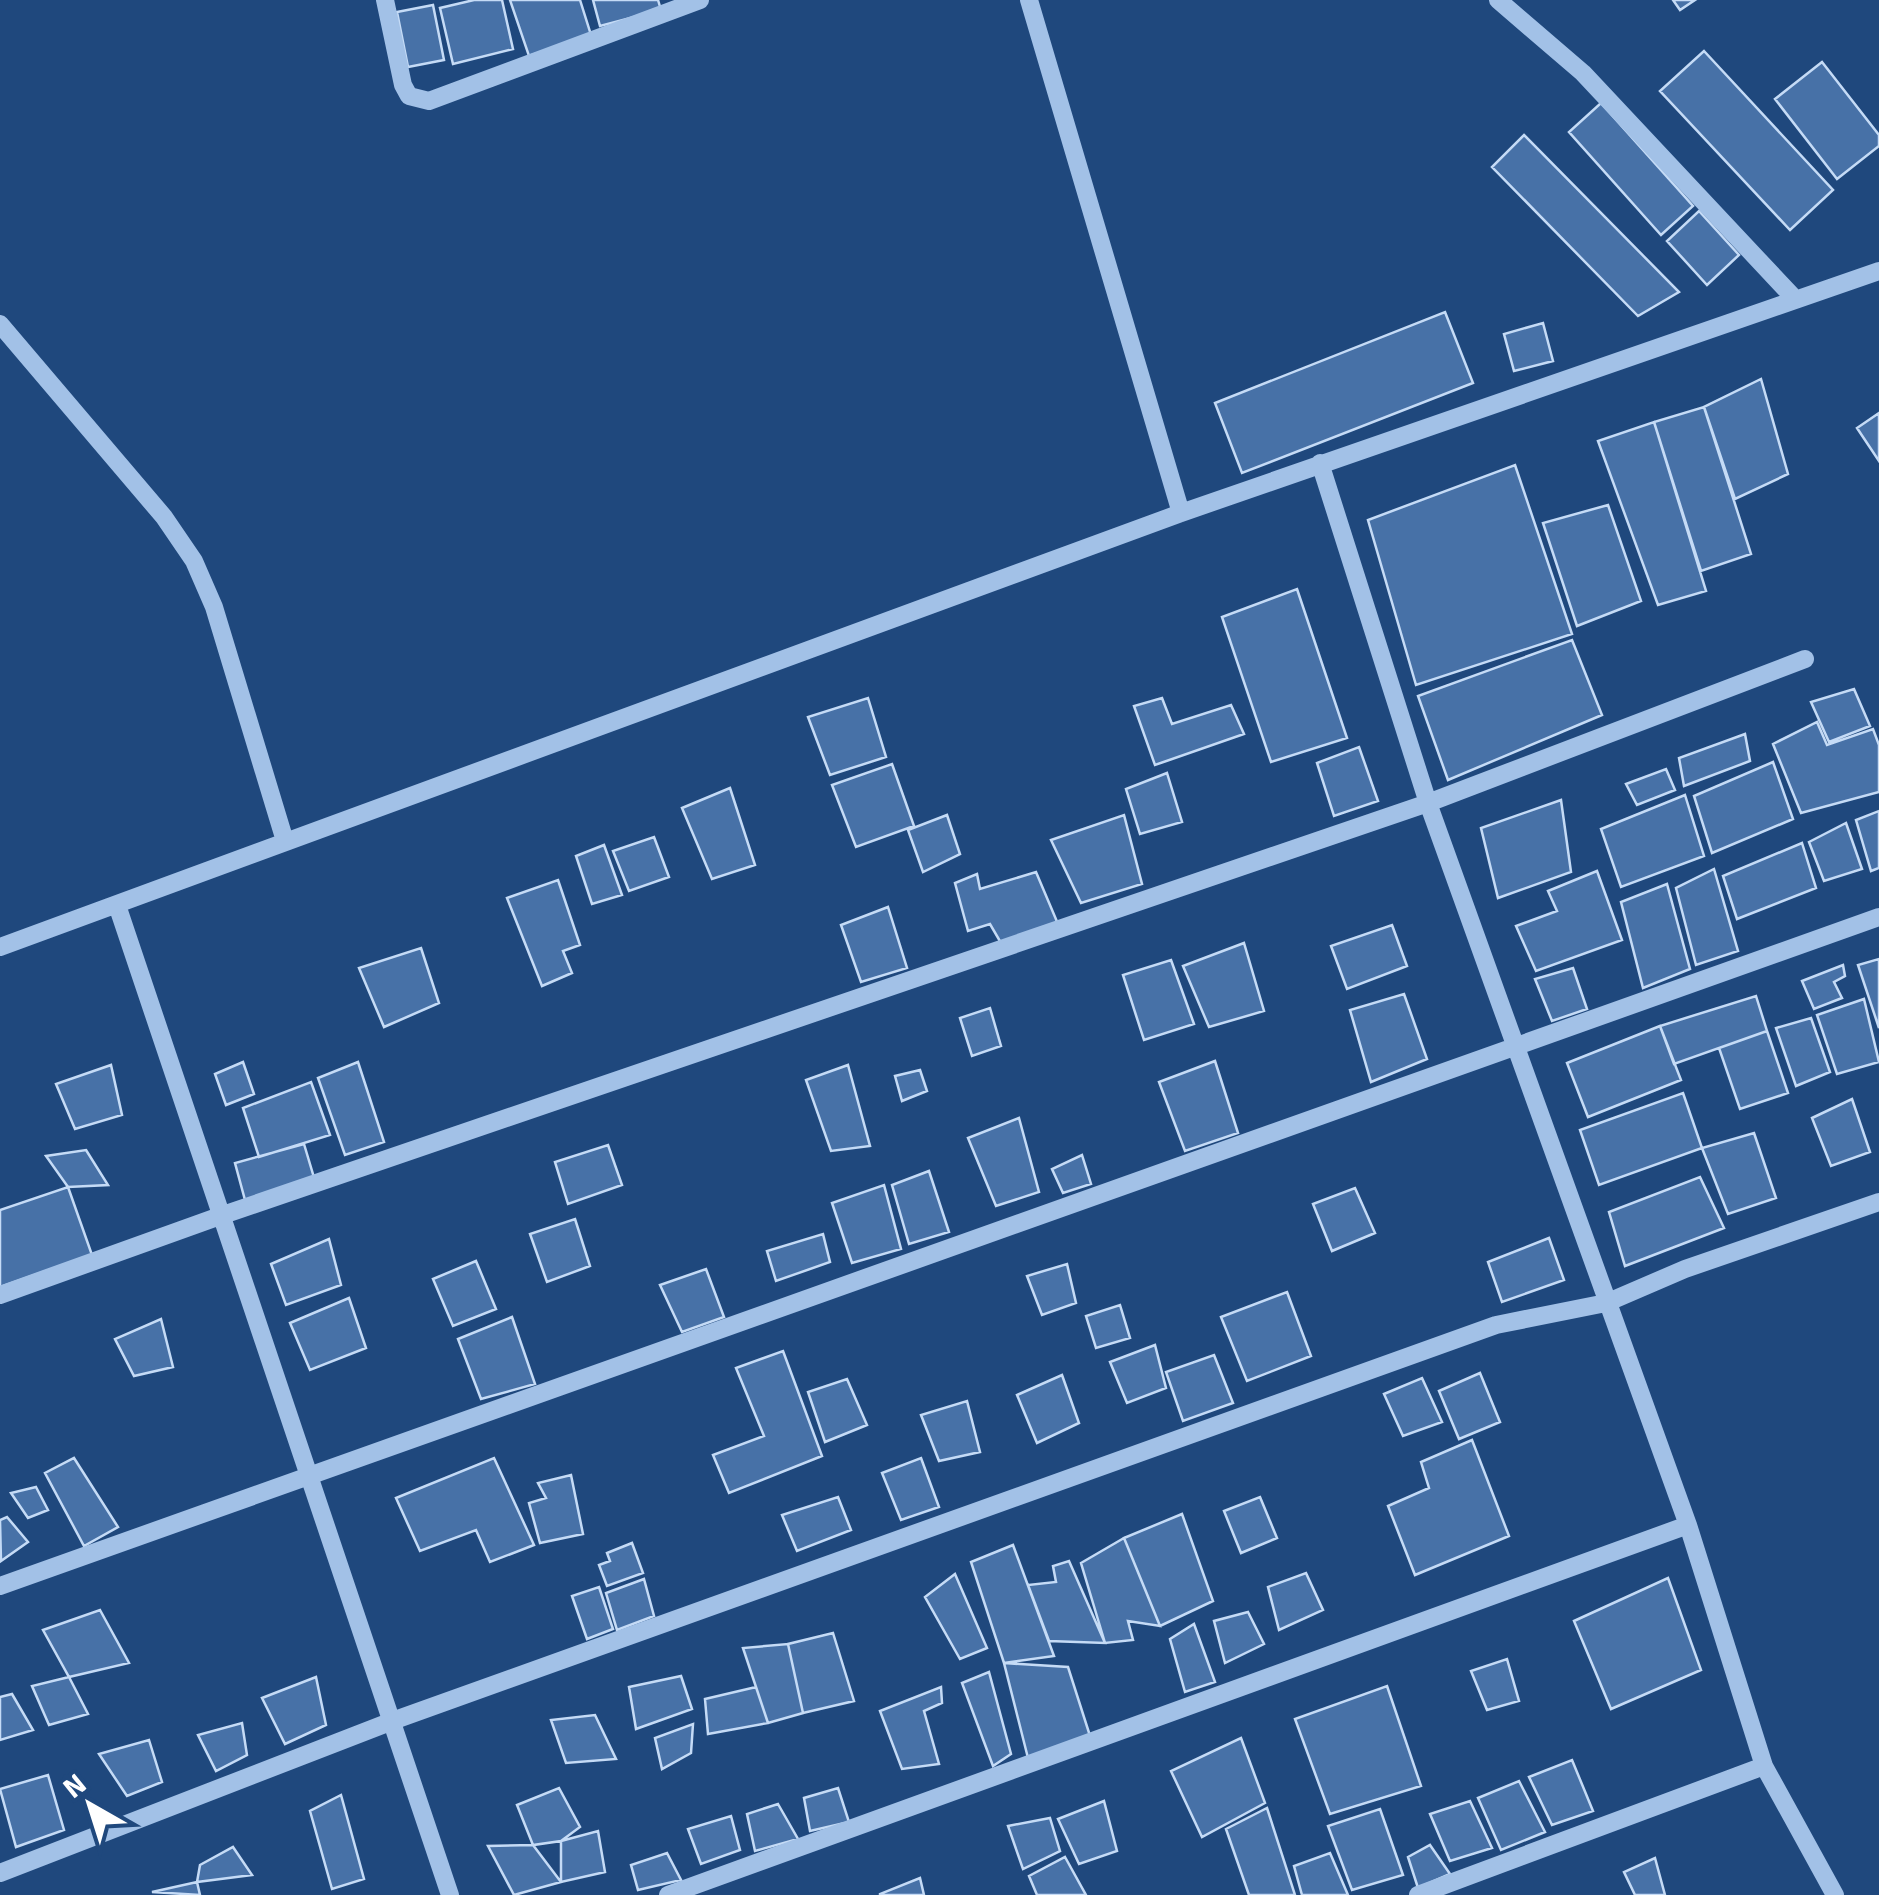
<svg xmlns="http://www.w3.org/2000/svg" width="1879" height="1895" viewBox="0 0 1879 1895" font-family="Signika,sans-serif">
<style>
.building{fill:#4771a7;stroke:#c5dbf6;stroke-width:2.5}
.lines{fill:none;stroke-linecap:round;stroke-linejoin:round}
.minor{stroke:#a2c1e7;stroke-width:18}
</style>
<rect width="100%" height="100%" fill="#1f487d"/>
<!-- building -->
<path class="building" d="M474 0H502L513 49 453 64 440 8Z
M510 0H580L591 35 529 56Z
M593 0H658L661 10 600 26Z
M1673 0H1695L1680 10Z
M433 5 444 60 408 67 397 12Z
M1704 51 1833 190 1790 230 1660 91Z
M1822 62 1879 135V146L1837 179 1775 99Z
M1601 103 1693 206 1661 235 1569 132Z
M1524 135 1679 292 1638 316 1492 167Z
M1699 211 1739 255 1707 285 1667 241Z
M1445 312 1473 383 1242 473 1215 403Z
M1543 323 1553 361 1514 371 1504 334Z
M1761 379 1788 474 1735 499 1704 407Z
M1704 407 1751 554 1701 571 1654 422Z
M1879 413V461L1857 428Z
M1654 422 1706 591 1658 605 1598 441Z
M1515 465 1572 634 1416 685 1368 520Z
M1608 505 1641 601 1577 626 1543 523Z
M1297 589 1347 738 1271 762 1222 617Z
M1572 640 1602 715 1448 780 1418 696Z
M1854 689 1870 726 1829 742 1811 702Z
M868 698 886 757 830 775 808 717Z
M1162 698 1172 724 1231 705 1244 734 1155 765 1134 706Z
M1817 722 1827 745 1873 729 1879 745V792L1801 813 1773 744Z
M1745 734 1750 761 1684 786 1679 758Z
M1359 747 1378 801 1334 816 1317 763Z
M1773 762 1793 819 1712 853 1694 796Z
M892 764 914 826 856 847 832 785Z
M1666 769 1675 790 1637 805 1626 784Z
M1167 773 1182 822 1140 834 1126 789Z
M730 788 755 865 712 879 682 808Z
M1685 795 1704 856 1621 887 1601 829Z
M1561 800 1571 872 1498 898 1481 828Z
M1879 811V868L1871 871 1856 820Z
M947 815 960 854 923 872 908 830Z
M1124 815 1142 884 1081 903 1051 840Z
M1846 823 1862 869 1824 881 1809 842Z
M654 837 669 877 629 891 613 851Z
M1802 843 1816 888 1737 919 1723 876Z
M604 845 622 895 592 904 576 856Z
M1714 869 1738 951 1696 965 1676 888Z
M1597 871 1622 940 1536 971 1516 926 1557 911 1548 891Z
M1036 872 1058 924 1001 943 990 924 968 931 955 883 977 874 980 889Z
M558 880 580 945 563 951 572 973 542 986 507 898Z
M1667 884 1690 969 1643 988 1621 902Z
M888 907 907 968 861 982 841 925Z
M1392 925 1407 966 1347 989 1331 946Z
M1244 943 1264 1011 1209 1027 1183 966Z
M421 948 439 1003 384 1027 359 968Z
M1879 959V1028L1858 965Z
M1171 960 1194 1024 1144 1040 1123 975Z
M1843 965 1845 976 1834 982 1842 998 1814 1009 1802 981Z
M1573 968 1587 1009 1552 1021 1535 979Z
M1404 994 1427 1059 1371 1082 1350 1010Z
M1756 996 1767 1031 1674 1064 1660 1026Z
M1864 999 1879 1062 1837 1074 1817 1015Z
M990 1008 1001 1046 972 1056 960 1018Z
M1811 1018 1830 1072 1796 1086 1776 1028Z
M1660 1026 1681 1080 1588 1117 1567 1063Z
M1767 1031 1788 1093 1740 1109 1719 1048Z
M1215 1061 1238 1133 1185 1151 1159 1082Z
M243 1062 254 1094 226 1105 215 1074Z
M358 1062 384 1142 345 1155 318 1078Z
M111 1065 122 1115 75 1129 56 1084Z
M848 1065 870 1146 831 1151 806 1080Z
M920 1070 927 1091 902 1101 895 1076Z
M311 1082 330 1135 259 1157 243 1108Z
M1683 1093 1702 1148 1599 1185 1580 1130Z
M1852 1099 1870 1152 1831 1166 1812 1118Z
M1019 1118 1039 1192 996 1206 968 1138Z
M1754 1133 1776 1198 1728 1214 1702 1148Z
M304 1144 315 1181 245 1200 235 1163Z
M608 1145 622 1185 568 1204 555 1162Z
M86 1150 108 1185 68 1187 46 1156Z
M1082 1155 1091 1184 1063 1193 1052 1169Z
M929 1171 949 1232 909 1244 892 1185Z
M1700 1177 1724 1228 1625 1266 1609 1212Z
M884 1185 901 1249 852 1263 832 1203Z
M68 1187 92 1255 0 1287V1210Z
M1355 1188 1375 1233 1332 1251 1313 1204Z
M575 1219 590 1266 547 1282 530 1234Z
M823 1234 830 1262 776 1281 767 1251Z
M1549 1238 1564 1280 1502 1302 1488 1262Z
M329 1239 341 1285 286 1305 271 1264Z
M476 1261 496 1309 453 1326 433 1279Z
M1067 1264 1076 1303 1042 1315 1027 1276Z
M706 1269 724 1317 682 1332 660 1285Z
M1287 1292 1311 1356 1247 1381 1221 1317Z
M349 1298 366 1348 310 1370 290 1323Z
M1120 1305 1130 1338 1096 1348 1086 1316Z
M512 1317 535 1384 481 1399 458 1339Z
M161 1319 173 1367 134 1376 115 1339Z
M1155 1345 1166 1388 1127 1403 1110 1362Z
M783 1351 822 1456 729 1493 713 1455 764 1436 736 1368Z
M1214 1355 1233 1403 1183 1421 1166 1372Z
M1480 1373 1500 1422 1459 1439 1439 1391Z
M1062 1375 1079 1423 1037 1443 1017 1395Z
M1422 1378 1442 1422 1403 1436 1384 1394Z
M847 1379 867 1425 825 1442 808 1392Z
M967 1401 980 1452 939 1461 921 1415Z
M1472 1440 1509 1536 1415 1575 1388 1506 1429 1488 1421 1462Z
M74 1458 118 1527 84 1546 45 1473Z
M494 1458 534 1545 490 1562 476 1530 420 1551 396 1498Z
M921 1458 939 1507 901 1520 882 1473Z
M571 1475 583 1534 540 1543 529 1503 546 1498 538 1483Z
M36 1487 48 1510 28 1518 11 1493Z
M838 1497 851 1530 797 1551 782 1515Z
M1260 1497 1277 1538 1241 1553 1224 1511Z
M1182 1514 1213 1601 1160 1626 1124 1538Z
M7 1517 28 1542 1 1561 0 1520Z
M1124 1538 1160 1626 1128 1621 1133 1640 1105 1643 1081 1563Z
M632 1543 643 1573 607 1586 599 1565 610 1561 607 1553Z
M1013 1545 1054 1656 1004 1663 971 1562Z
M1069 1561 1105 1643 1049 1641 1028 1585 1056 1582 1053 1566Z
M1306 1573 1323 1610 1279 1630 1268 1587Z
M955 1574 987 1648 960 1659 925 1597Z
M1668 1578 1701 1670 1611 1709 1574 1621Z
M644 1579 654 1616 617 1630 606 1593Z
M599 1587 613 1629 587 1639 572 1596Z
M100 1610 129 1663 69 1677 43 1630Z
M1248 1612 1264 1644 1225 1663 1214 1621Z
M1194 1624 1215 1682 1185 1692 1170 1639Z
M833 1633 854 1701 803 1713 788 1644Z
M788 1644 803 1713 768 1723 743 1648Z
M1507 1659 1519 1701 1487 1710 1471 1671Z
M1004 1663 1068 1667 1091 1739 1028 1758Z
M989 1672 1011 1754 993 1766 962 1683Z
M681 1676 692 1709 636 1729 629 1687Z
M69 1677 88 1714 49 1725 32 1686Z
M316 1677 326 1725 285 1744 262 1698Z
M1387 1686 1421 1786 1330 1814 1295 1719Z
M756 1687 768 1723 708 1734 705 1699Z
M941 1687 942 1703 924 1711 939 1764 902 1769 880 1711Z
M12 1694 33 1730 0 1740V1697Z
M595 1715 616 1759 566 1763 551 1720Z
M242 1723 247 1755 216 1771 198 1735Z
M693 1724 691 1753 662 1769 655 1738Z
M1241 1738 1265 1803 1202 1837 1171 1771Z
M149 1740 162 1782 127 1796 99 1754Z
M1572 1760 1593 1811 1552 1825 1529 1777Z
M48 1775 64 1830 16 1847 0 1789Z
M1519 1781 1545 1832 1501 1850 1478 1798Z
M559 1788 580 1827 561 1841 533 1845 517 1805Z
M838 1788 849 1822 810 1831 804 1798Z
M341 1795 364 1879 332 1889 310 1811Z
M1104 1801 1117 1851 1079 1864 1058 1819Z
M1470 1801 1492 1848 1450 1861 1430 1814Z
M778 1804 798 1839 755 1851 747 1814Z
M1267 1808 1295 1895H1249L1226 1829Z
M1380 1809 1403 1875 1352 1890 1328 1826Z
M731 1816 740 1850 701 1864 688 1829Z
M1050 1818 1060 1851 1023 1869 1008 1826Z
M598 1831 605 1872 561 1882V1841Z
M533 1845 561 1882 514 1895 488 1846Z
M1430 1845 1450 1874 1418 1888 1408 1857Z
M233 1847 252 1875 197 1882 200 1865Z
M667 1853 681 1880 638 1890 631 1865Z
M1330 1853 1348 1895H1302L1294 1866Z
M1065 1857 1086 1895H1037L1029 1876Z
M1655 1858 1665 1895H1635L1624 1872Z
M920 1878 924 1895H880V1894Z
M197 1882 200 1895 152 1892Z"/>
<g class="lines">
<!-- minor -->
<path class="minor" d="M385 0 403 85 409 96 429 101 700 0
M1029 0 1181 513
M1498 0 1583 73 1795 299
M0 324 164 517 194 561 214 607 285 841
M1320 463 1428 803 1688 1525 1764 1766 1835 1895
M117 905 450 1895
M0 947 1181 513 1879 271
M0 1295 220 1216 1428 803 1805 659
M0 1586 1879 917
M0 1873 395 1720 1496 1325 1606 1303 1685 1269 1879 1202
M668 1895 1688 1525
M1418 1895 1764 1766"/>
</g>
<!-- north arrow -->
<g transform="translate(90 1805) rotate(321)" stroke="#1f487d" stroke-width="8" paint-order="stroke">
<path d="M0-8L18 38L0 25L-18 38Z" fill="#ffffff"/>
<text y="-15" font-size="28" font-weight="bold" text-anchor="middle" fill="#ffffff">N</text>
</g>
</svg>
